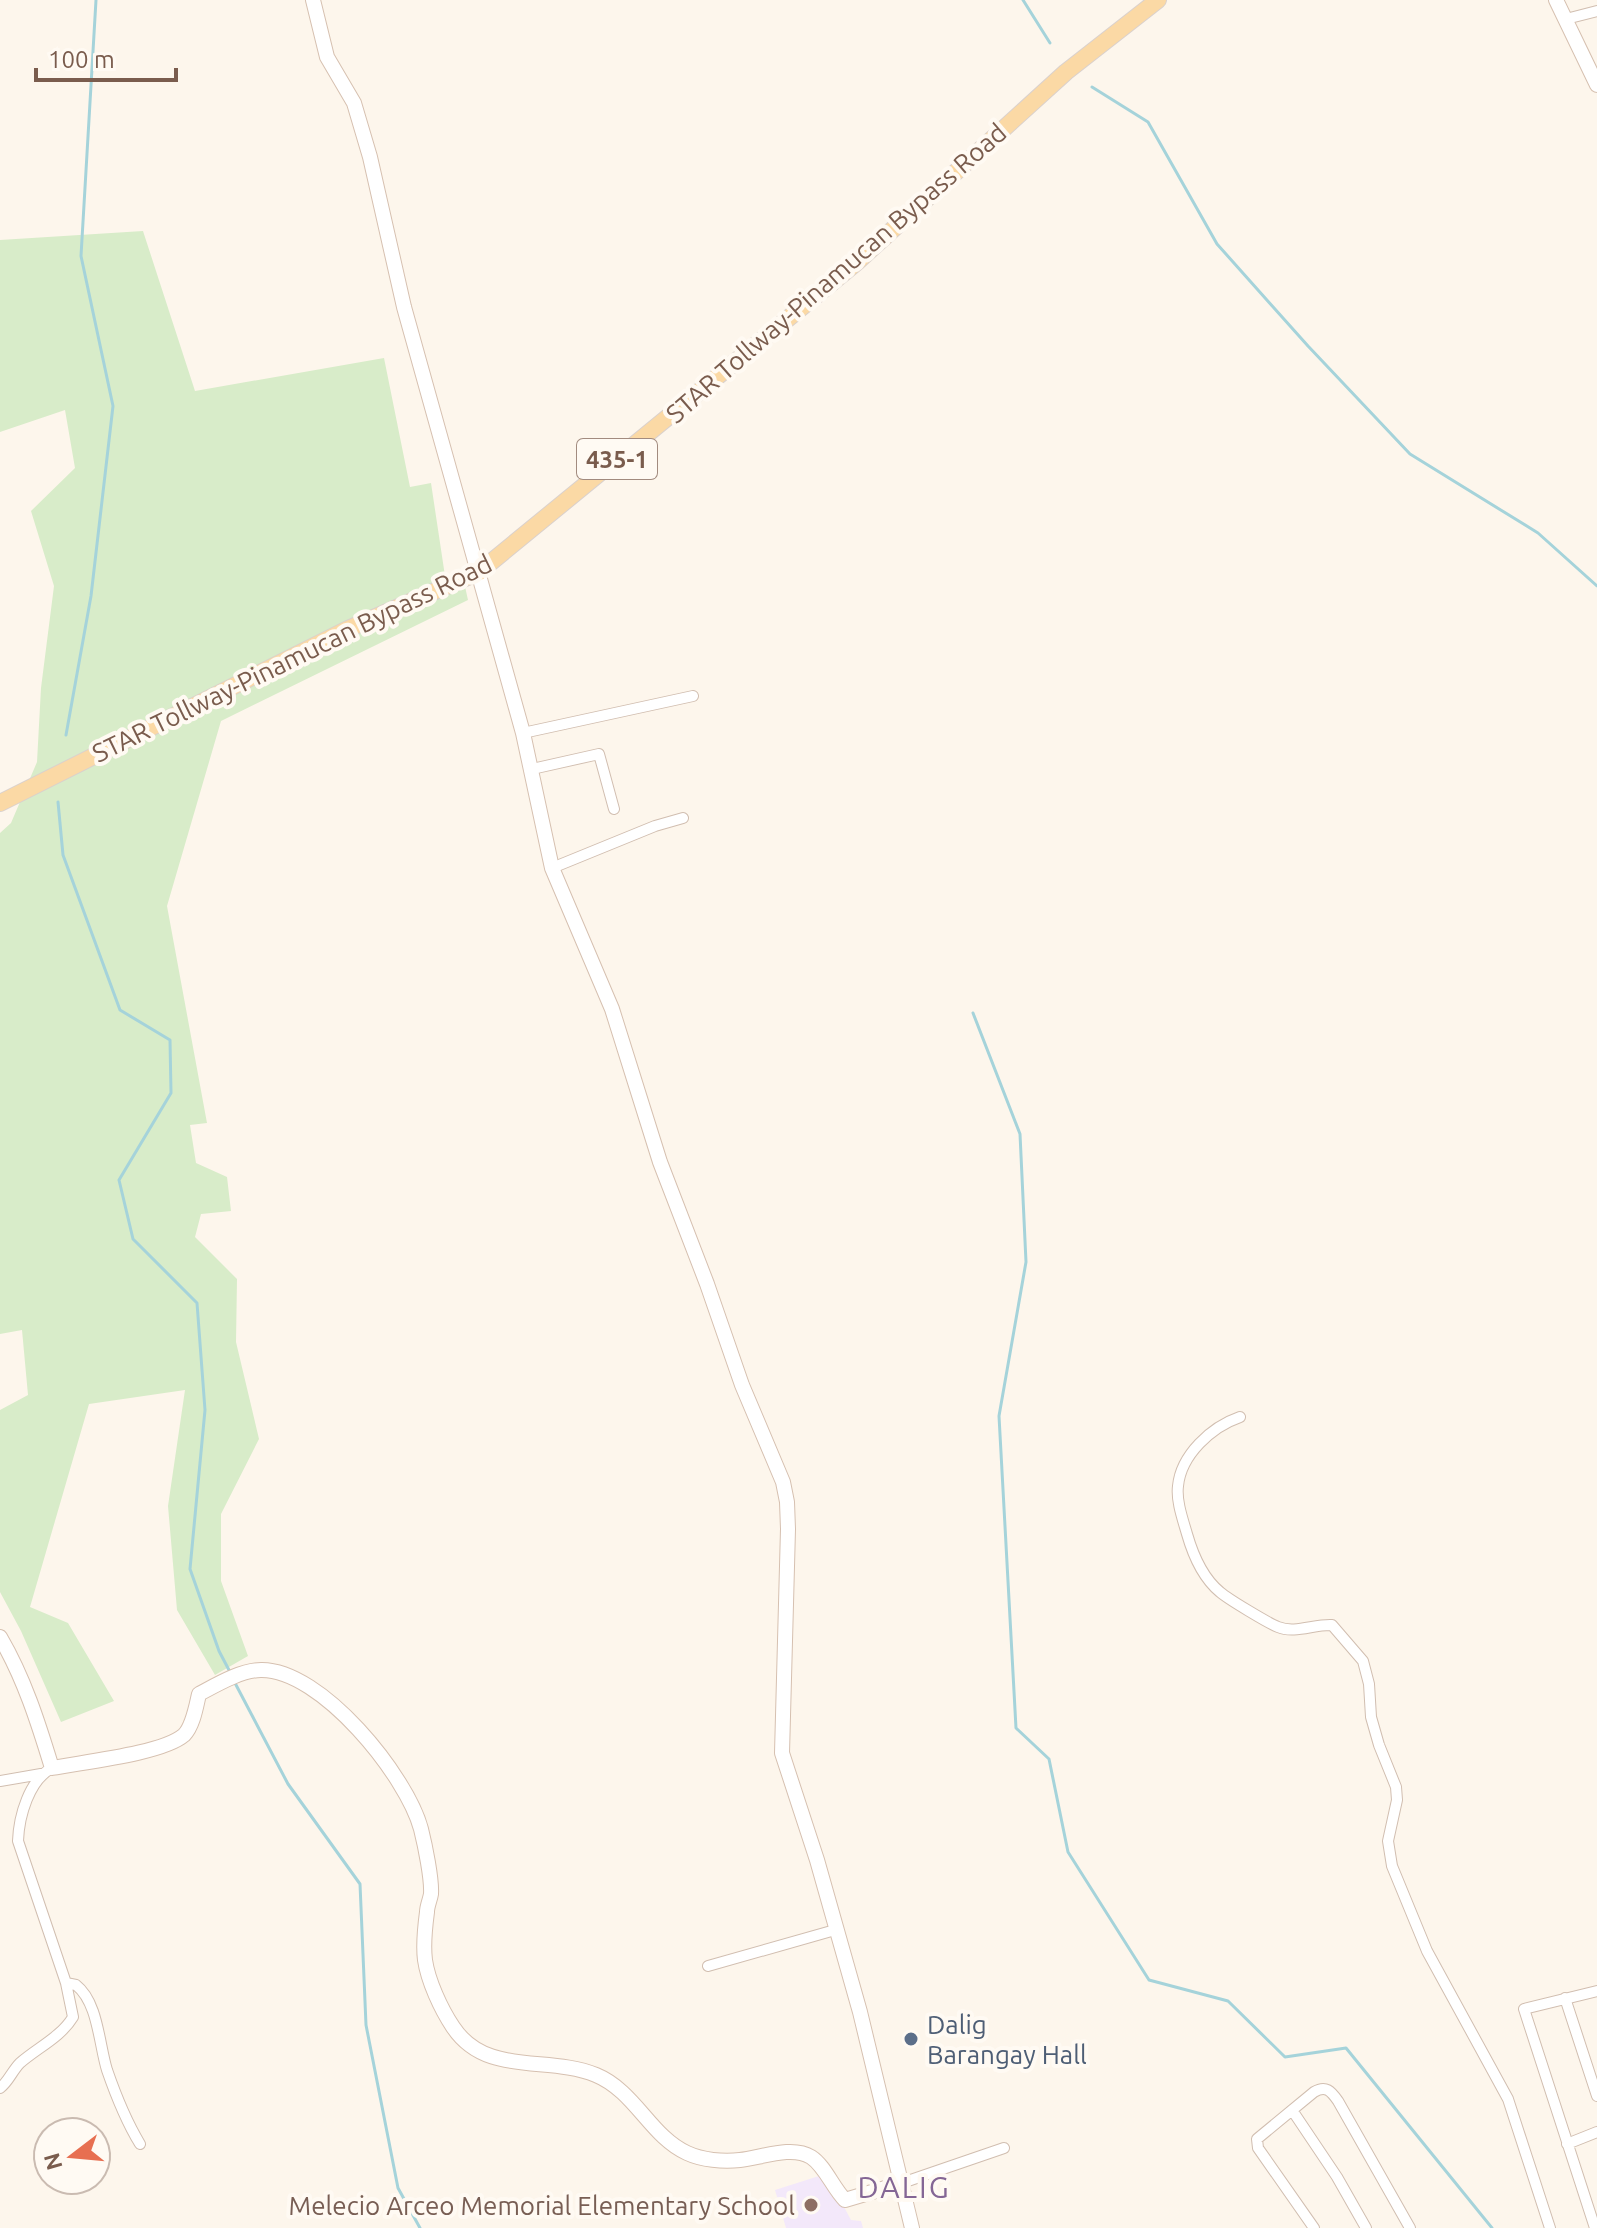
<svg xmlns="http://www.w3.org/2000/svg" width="1597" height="2228" viewBox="0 0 1597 2228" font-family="Ubuntu,sans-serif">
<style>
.education{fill:#f3e8fa}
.green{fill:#d8ecc9}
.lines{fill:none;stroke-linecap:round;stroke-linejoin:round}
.stream{stroke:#a5d3da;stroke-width:3}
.street-casing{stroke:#d1beb0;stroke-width:12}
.secondary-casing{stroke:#d6c0b0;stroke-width:16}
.primary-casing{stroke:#dad1cd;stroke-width:18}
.street{stroke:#fff;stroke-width:10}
.secondary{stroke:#fff;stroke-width:14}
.primary{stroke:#fbd9a5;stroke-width:16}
.service-dot{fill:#5c6f8a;stroke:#fffaf3;stroke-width:3}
.education-dot{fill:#8d6e63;stroke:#fffaf3;stroke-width:3}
.labels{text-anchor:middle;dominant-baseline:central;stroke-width:8;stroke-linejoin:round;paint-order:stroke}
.shield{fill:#fffaf3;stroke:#a28b7f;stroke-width:2}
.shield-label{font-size:24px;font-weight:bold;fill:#7a5c4d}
.street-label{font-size:26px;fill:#7a5c4d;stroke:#fffaf3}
.service-label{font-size:26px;fill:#4e5e75;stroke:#fffaf3;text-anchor:start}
.education-label{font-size:26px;fill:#785e54;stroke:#fffaf3;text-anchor:end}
.quarter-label{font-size:30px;letter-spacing:2px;fill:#846695;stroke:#fffaf3}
</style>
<rect width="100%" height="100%" fill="#fdf6ec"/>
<!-- education -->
<path class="education" d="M819 2176 830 2181 851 2220 861 2221 863 2228H786L775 2190Z"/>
<!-- green -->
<path class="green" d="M143 231 195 391 384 358 410 487 431 483 445 576 462 573 468 600 221 721 167 906 207 1123 190 1125 196 1163 227 1177 231 1211 201 1214 195 1237 237 1279 236 1342 259 1439 221 1514V1581L248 1656 215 1675 177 1610 168 1506 185 1390 89 1404 30 1607 68 1623 114 1701 61 1722 21 1631 0 1592V1410L28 1395 22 1330 0 1334V833L11 823 37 762 41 688 54 586 31 511 75 468 65 410 0 432V240Z"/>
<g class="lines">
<!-- stream -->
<path class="stream" d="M1023 0 1050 43
M1092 87 1148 122 1217 244 1308 346 1410 454 1538 533 1597 586
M66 735 91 596 113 406 81 256 96 0
M58 802 63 855 120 1010 170 1040 171 1093 119 1180 133 1239 197 1303 205 1410 190 1569 219 1651 230 1672
M973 1013 1020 1134 1026 1262 999 1416 1016 1728 1049 1759 1068 1852 1149 1980 1228 2001 1285 2057 1346 2048 1492 2228
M235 1683 288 1784 360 1884 366 2025 398 2188 420 2228"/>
<defs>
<path id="street" d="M1566 19 1597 11
M523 733 693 696
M532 769 599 754 614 809
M552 868 655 826 683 818
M1240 1417C1211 1427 1181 1455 1178 1486 1176 1501 1183 1520 1187 1534 1193 1555 1203 1578 1220 1592 1228 1599 1268 1623 1278 1627 1295 1634 1314 1624 1332 1625L1363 1661 1369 1684 1371 1717 1379 1745 1396 1787 1397 1800 1388 1841 1392 1866 1427 1951 1508 2099 1550 2228
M0 1781 41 1774
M708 1966 835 1930
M66 1983 76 1985C98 2002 99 2044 107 2070 116 2096 126 2121 140 2144
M1565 1998 1597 2096
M0 2088C9 2081 12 2071 20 2063 37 2048 61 2037 73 2017L66 1983 18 1841C19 1816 29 1780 52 1768
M1292 2110 1337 2177 1366 2228
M1567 2144 1597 2132
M899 2184 1004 2148
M1314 2228 1258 2148 1257 2139 1314 2092C1326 2085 1331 2091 1338 2101L1410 2228
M1595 2228 1524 2009 1597 1991"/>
<path id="secondary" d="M313 0 327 57 354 103 370 157 404 307 523 733 552 868 612 1009 660 1162 707 1284 742 1385 783 1482 787 1502 788 1529 782 1753 817 1860 860 2012 912 2228
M1556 0 1597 85
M0 1637C24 1678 38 1722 52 1768 82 1762 162 1754 184 1735 193 1726 196 1707 199 1694 216 1685 241 1670 261 1670 321 1669 407 1776 421 1829 425 1845 432 1879 431 1894 430 1900 427 1906 427 1912 425 1927 423 1945 425 1960 428 1981 441 2009 453 2027 486 2077 548 2055 596 2075 635 2091 651 2137 687 2153 702 2160 723 2162 740 2160 760 2158 792 2145 811 2157 825 2166 833 2188 845 2200L899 2184"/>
<path id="primary" d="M0 803 348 629 479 572 857 262 1066 72 1158 0"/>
</defs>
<!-- street casing -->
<use href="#street" class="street-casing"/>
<!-- secondary casing -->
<use href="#secondary" class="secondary-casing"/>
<!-- primary casing -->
<use href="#primary" class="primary-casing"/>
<!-- street -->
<use href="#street" class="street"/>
<!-- secondary -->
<use href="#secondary" class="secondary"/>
<!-- primary -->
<use href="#primary" class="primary"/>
</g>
<!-- markers -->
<circle class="service-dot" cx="911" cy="2039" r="8"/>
<circle class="education-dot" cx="811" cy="2205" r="8"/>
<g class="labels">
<!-- shield labels -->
<rect class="shield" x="577" y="439" width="80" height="40" rx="6"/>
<g class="shield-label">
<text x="617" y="459">435-1</text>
</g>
<!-- street labels -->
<g class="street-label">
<text transform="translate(836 273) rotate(-41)">STAR Tollway-Pinamucan Bypass Road</text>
<text transform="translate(292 658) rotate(-26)">STAR Tollway-Pinamucan Bypass Road</text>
</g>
<!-- service labels -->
<g class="service-label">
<text x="927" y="2024">Dalig<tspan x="927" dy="30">Barangay Hall</tspan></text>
</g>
<!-- education labels -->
<g class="education-label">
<text x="795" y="2205">Melecio Arceo Memorial Elementary School</text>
</g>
<!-- quarter labels -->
<g class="quarter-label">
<text x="904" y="2187">DALIG</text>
</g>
</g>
<!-- north arrow -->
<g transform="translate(72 2156) rotate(254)"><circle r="38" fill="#fffaf3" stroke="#cabbb1" stroke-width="2"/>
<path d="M0-6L14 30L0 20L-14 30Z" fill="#e76f51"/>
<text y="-12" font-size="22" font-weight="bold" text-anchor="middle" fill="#7a5c4d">N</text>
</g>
<!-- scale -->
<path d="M36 68v12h140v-12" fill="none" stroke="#7a5c4d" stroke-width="4"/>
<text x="48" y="68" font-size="24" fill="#7a5c4d" stroke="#fffaf3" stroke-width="6" paint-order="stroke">100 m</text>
</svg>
